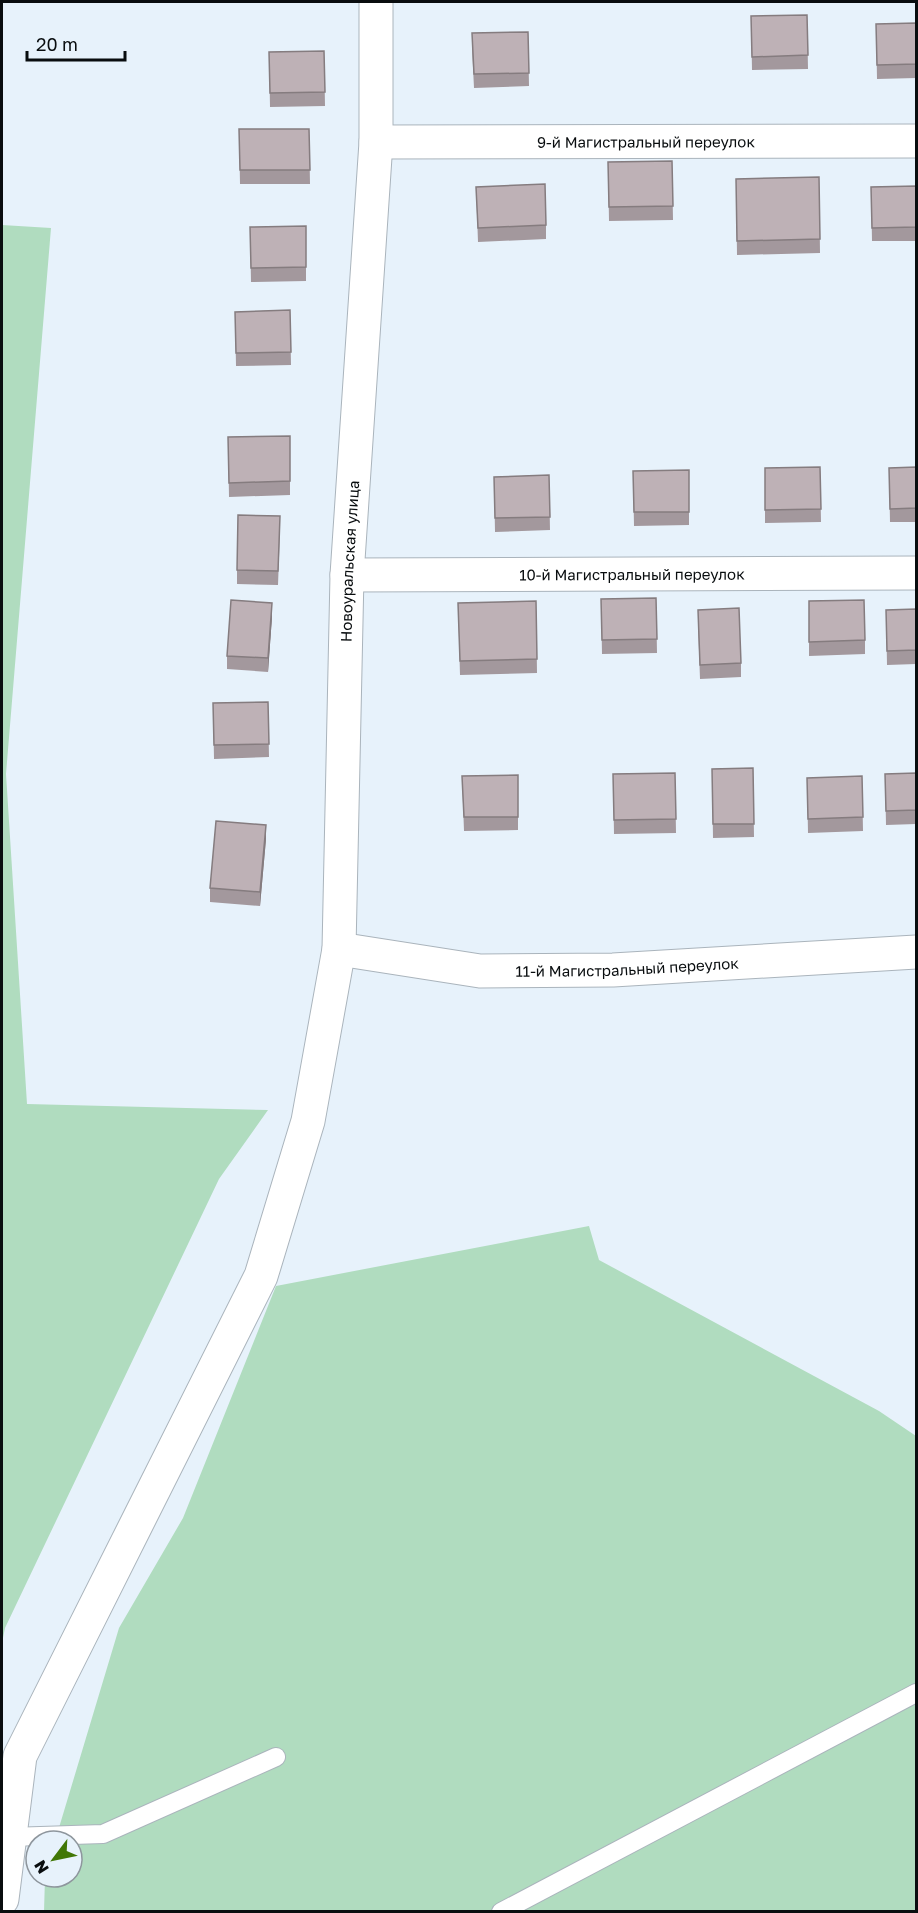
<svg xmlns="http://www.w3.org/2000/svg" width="918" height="1913" viewBox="0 0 918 1913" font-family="'Golos Text',sans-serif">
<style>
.green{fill:#b0dcbf}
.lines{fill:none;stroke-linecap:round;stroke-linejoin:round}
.service-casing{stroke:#aab4bc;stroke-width:20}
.minor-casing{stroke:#aab4bc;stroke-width:35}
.service{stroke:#fff;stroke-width:18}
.minor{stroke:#fff;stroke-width:33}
.wall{fill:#a3989d}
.shaded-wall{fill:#857c7f}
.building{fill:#beb1b6;stroke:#857c7f;stroke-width:1.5}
.labels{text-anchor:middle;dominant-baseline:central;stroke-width:4.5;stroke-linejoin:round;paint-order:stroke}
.street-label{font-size:15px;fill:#090d0f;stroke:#e7f2fb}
</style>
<rect width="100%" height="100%" fill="#e7f2fb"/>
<!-- green -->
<path class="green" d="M2 225 51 228 6 774 27 1104 268 1110 219 1179 5 1628 2 1643Z
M589 1226 599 1260 879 1411 916 1436V1911L44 1912 45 1877H72V1841H55L119 1628 183 1518 276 1286Z"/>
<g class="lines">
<defs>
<path id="service" d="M9 1837 103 1834 276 1757
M501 1912 916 1693"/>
<g id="minor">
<path id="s1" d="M376 142 916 141"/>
<path id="s2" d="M347 575 916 573"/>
<path id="s3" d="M339 949 480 971 613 970 916 952"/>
<path id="s4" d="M2 1899 20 1756 261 1276 308 1121 339 949 347 575 376 142V2"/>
</g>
</defs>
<!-- service casing -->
<use href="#service" class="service-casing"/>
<!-- minor casing -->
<use href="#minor" class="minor-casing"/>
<!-- service -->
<use href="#service" class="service"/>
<!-- minor -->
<use href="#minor" class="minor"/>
</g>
<!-- wall -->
<path class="wall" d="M807 15 808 69 752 70 751 16Z
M916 23V78L877 79 876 24Z
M528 32 529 86 474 88 472 47Z
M324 51 325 106 270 107 269 52Z
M239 129H309L310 184H240Z
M672 161 673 220 609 221 608 162Z
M819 177 820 253 737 255 736 179Z
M916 186V241H872L871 187Z
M476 187 546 225V239L478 242Z
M306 226V281L251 282 250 227Z
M290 310 291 365 236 366 235 312Z
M290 436V495L229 497 228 437Z
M820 467 821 522 765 523V468Z
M916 467V522H890L889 468Z
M689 470V525L634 526 633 471Z
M549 475 550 530 495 532 494 477Z
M280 530 278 585 237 584V570Z
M656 598 657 653 602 654 601 599Z
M536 601 537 673 460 675 458 603Z
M809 601 865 640V654L809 656Z
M916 609V664L887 665 886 610Z
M272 617 268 672 227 669V656Z
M698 623 741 663V677L700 679Z
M268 702 269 757 214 759 213 703Z
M753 768 754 837 713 838 712 769Z
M675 773 676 833 614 834 613 774Z
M916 773V824L886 825 885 774Z
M518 775V830L464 831 462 776Z
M862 776 863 831 808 833 807 778Z
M266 839 260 906 210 902V888Z"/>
<!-- shaded-wall -->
<path class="shaded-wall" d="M272 603V617L268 672V658Z
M266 825V839L260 906V892Z"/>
<!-- building -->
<path class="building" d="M807 15 808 55 752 57 751 16Z
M916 23V64L877 65 876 24Z
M528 32 529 73 474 74 472 33Z
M324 51 325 92 270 93 269 52Z
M239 129H309L310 170H240Z
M672 161 673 206 609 207 608 162Z
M819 177 820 239 737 241 736 179Z
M545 184 546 225 478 228 476 187Z
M916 186V227L872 228 871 187Z
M306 226V267L251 268 250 227Z
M290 310 291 352 236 353 235 312Z
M290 436V481L229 483 228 437Z
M820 467 821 509 765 510V468Z
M916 467V508L890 509 889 468Z
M689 470V512H634L633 471Z
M549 475 550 517 495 518 494 477Z
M238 515 280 516 278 571 237 570Z
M656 598 657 639 602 640 601 599Z
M231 600 272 603 268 658 227 656Z
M864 600 865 640 809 642V601Z
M536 601 537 659 460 661 458 603Z
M739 608 741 663 700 665 698 610Z
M916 609V650L887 651 886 610Z
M268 702 269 744 214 745 213 703Z
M753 768 754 824H713L712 769Z
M675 773 676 819 614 820 613 774Z
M916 773V810L886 811 885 774Z
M518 775V817H464L462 776Z
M862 776 863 817 808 819 807 778Z
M216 821 266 825 260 892 210 888Z"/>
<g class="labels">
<!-- street labels -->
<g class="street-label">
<text stroke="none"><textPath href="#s1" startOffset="270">9-й Магистральный переулок</textPath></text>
<text stroke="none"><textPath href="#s4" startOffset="1406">Новоуральская улица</textPath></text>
<text stroke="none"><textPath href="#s2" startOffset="285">10-й Магистральный переулок</textPath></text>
<text stroke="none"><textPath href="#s3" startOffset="290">11-й Магистральный переулок</textPath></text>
</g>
</g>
<!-- border -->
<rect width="918" height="1913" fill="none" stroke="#090d0f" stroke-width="6"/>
<!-- north arrow -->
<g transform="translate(54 1859) rotate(238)"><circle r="28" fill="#e7f2fb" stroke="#8e969d" stroke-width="1.5"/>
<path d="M0-4.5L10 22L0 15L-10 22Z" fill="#417706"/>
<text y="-9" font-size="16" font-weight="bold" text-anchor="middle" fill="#090d0f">N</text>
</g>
<!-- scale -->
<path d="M27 51v9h98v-9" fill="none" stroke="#090d0f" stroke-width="3"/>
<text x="36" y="51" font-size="18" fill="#090d0f" stroke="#e7f2fb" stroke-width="4.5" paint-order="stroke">20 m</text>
</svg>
